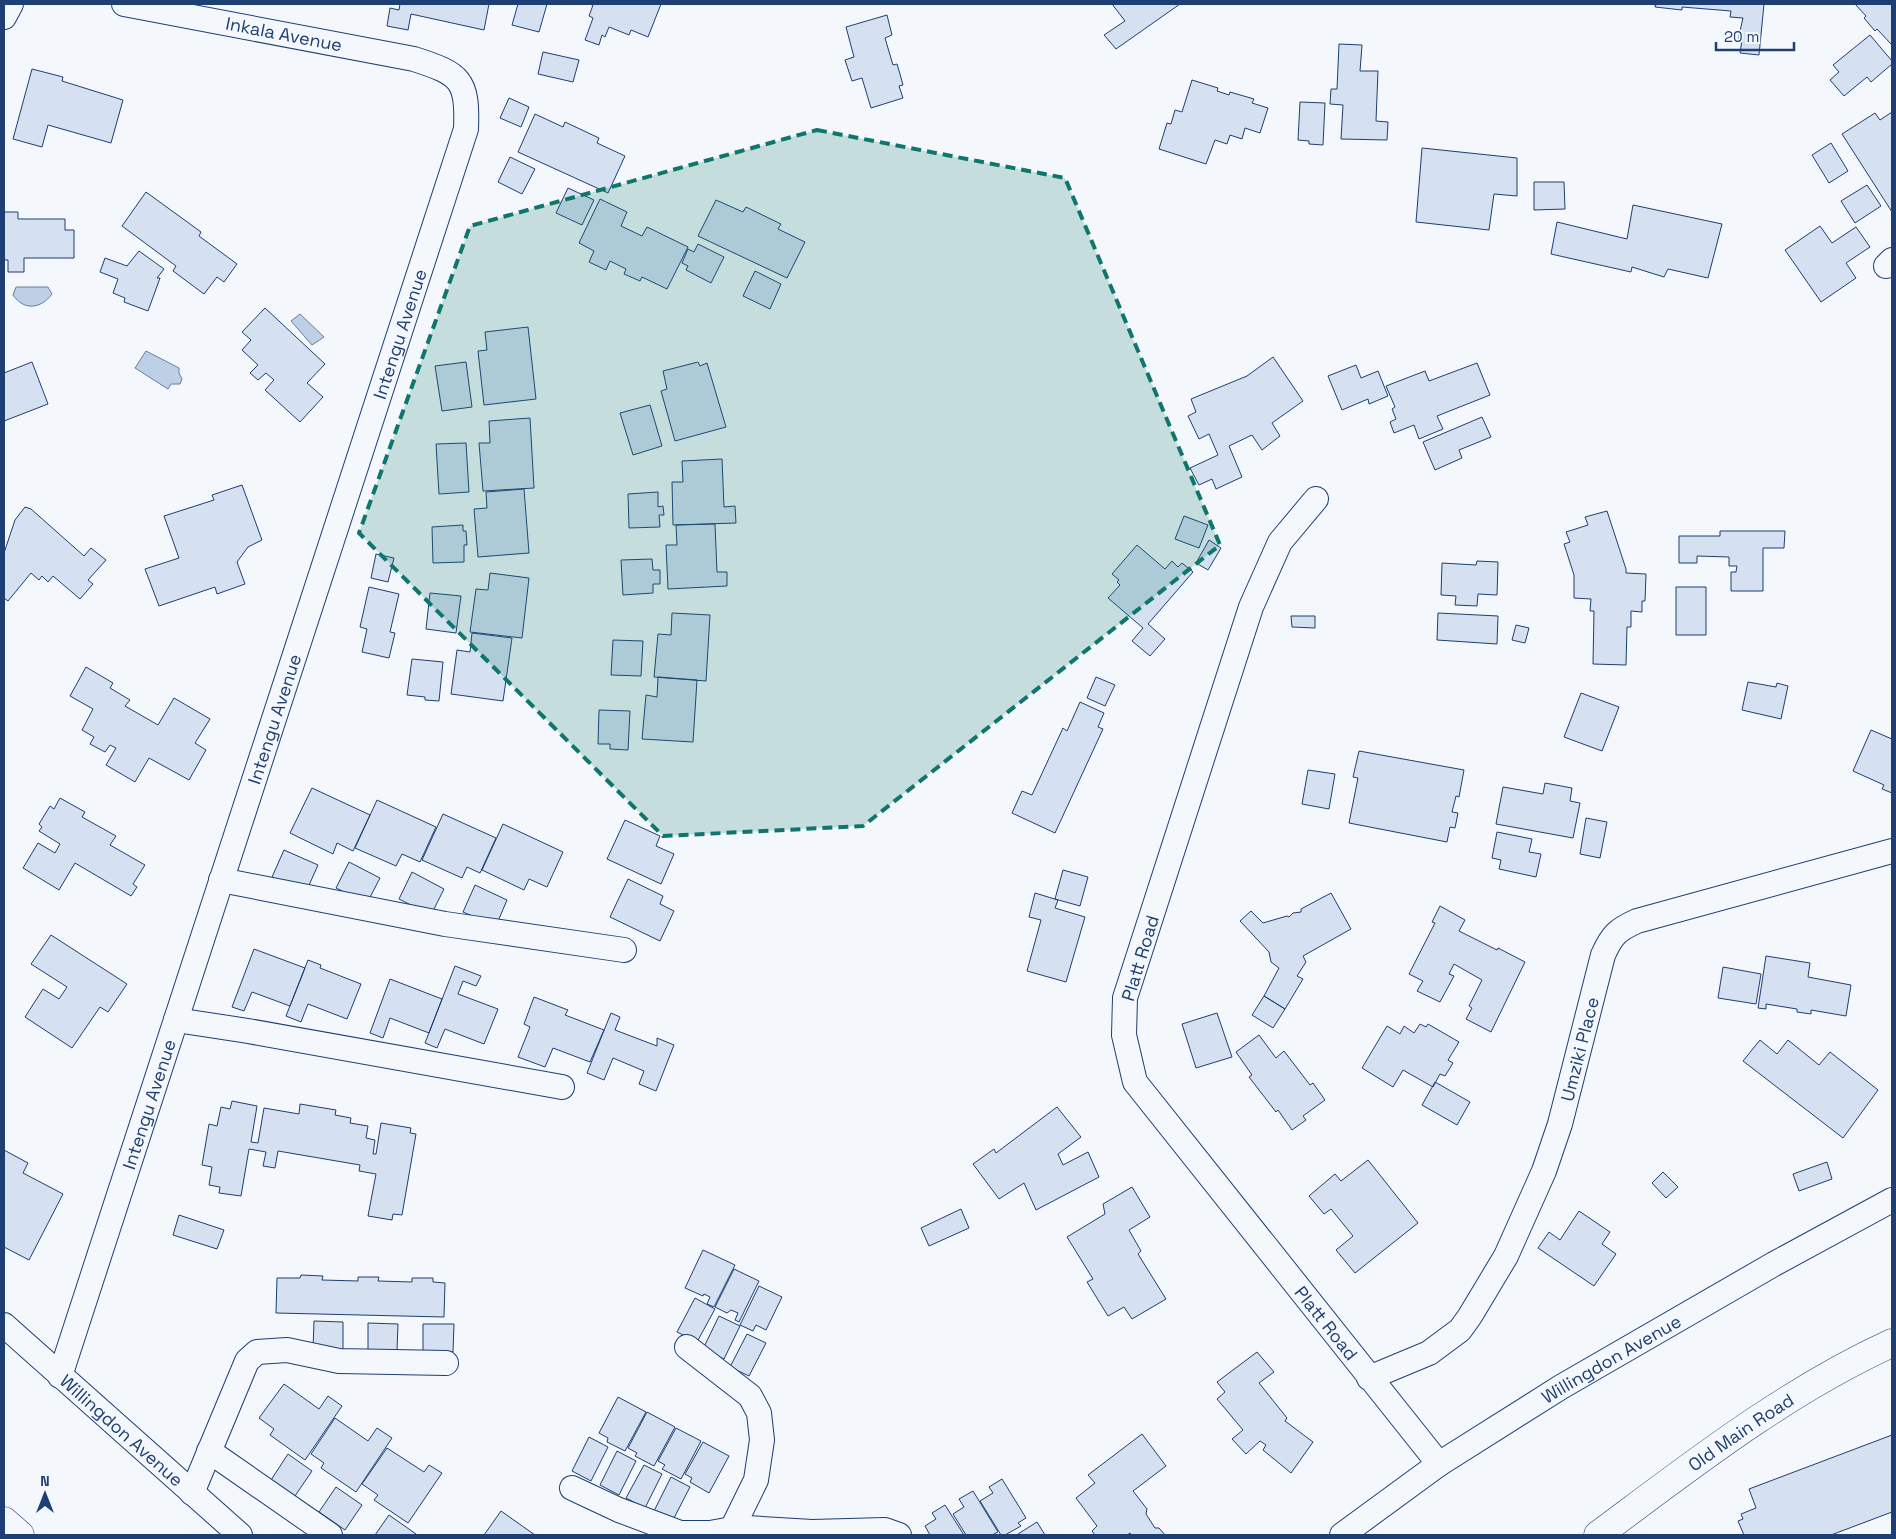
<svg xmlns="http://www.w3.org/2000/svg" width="1896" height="1539" viewBox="0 0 1896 1539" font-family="'Space Grotesk',sans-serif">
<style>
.water{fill:#bed0e5;stroke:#687fa3}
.building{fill:#d5e0f0;stroke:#1d3f73}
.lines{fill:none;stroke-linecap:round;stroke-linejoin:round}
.street-casing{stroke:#1d3f73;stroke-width:26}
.secondary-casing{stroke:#1d3f73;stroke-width:29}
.street{stroke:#f4f7fb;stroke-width:24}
.secondary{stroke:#f4f7fb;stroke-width:28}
.marked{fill:#0f766e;fill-opacity:0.2;stroke:#0f766e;stroke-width:4;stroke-dasharray:10 6;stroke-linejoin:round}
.labels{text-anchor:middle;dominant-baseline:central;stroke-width:4;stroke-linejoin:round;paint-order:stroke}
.street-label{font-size:18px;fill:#1d3f73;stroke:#f4f7fb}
</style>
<rect width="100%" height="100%" fill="#f4f7fb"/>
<!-- water -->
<path class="water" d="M16 287H48L52 294C41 309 24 311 13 295Z
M300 314 324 337 312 345 291 321Z
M146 351 179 368V373L182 379 180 384H171L168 389 135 368Z"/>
<!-- building -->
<path class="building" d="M400 4H489L484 30 411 14 408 30 387 26 390 8 399 10Z
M518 4H547L539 32 512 25Z
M588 4H661L648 37 631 30 629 35 609 27 605 37 602 35 599 45 585 40 593 18 589 16 593 5Z
M1112 4H1180L1116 49 1104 35 1125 21Z
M1649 4H1764L1759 55 1740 53 1742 40H1738L1743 18 1730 17 1731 11 1682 7V10L1655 7 1656 5Z
M1855 4H1892V43L1891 44 1877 29 1875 31 1864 18 1866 16Z
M887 15 892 35 885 38 893 65 897 64 900 74 903 85 899 86 903 98 871 108 862 78 852 81 845 60 854 57 846 27Z
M1870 35 1892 61V64L1871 82 1867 77 1844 96 1830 80 1839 72 1833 65Z
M1339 44 1362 45 1360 71H1378L1376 121 1388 122 1387 140 1341 139 1343 105 1330 104 1331 89H1337Z
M543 52 579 60 573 82 538 74Z
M32 69 63 77 62 81 123 100 111 143 48 125 42 147 13 139Z
M1192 80 1218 88 1217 91 1229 95 1230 92 1254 99 1252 103 1268 108 1260 133 1245 128 1242 139 1230 135 1227 144 1215 140 1206 164 1159 149 1167 123 1171 124 1175 110 1182 112Z
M509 98 529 107 521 127 500 118Z
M1300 102 1325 103 1323 145 1309 144V141L1298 140Z
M1892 112V212L1842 134 1875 113 1880 120Z
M535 114 563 127 565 122 599 138 597 143 625 156 608 193 518 152Z
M1831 143 1848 171 1829 183 1812 155Z
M1422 148 1517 158V196L1494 194 1489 230 1416 222Z
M510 157 535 169 522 194 498 182Z
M1534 182H1564L1565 209 1534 210Z
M1867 185 1881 206 1855 223 1841 201Z
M568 188 594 200 582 225 556 213Z
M146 192 201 232 199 236 237 264 224 282 217 277 204 294 173 271 176 266 122 226Z
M600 199 627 212 621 226 642 236 647 227 688 247 667 289 642 277 640 281 624 274 626 269 610 261 606 270 589 262 594 251 579 243Z
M716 200 743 212 746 207 781 224 778 229 805 242 787 278 698 236Z
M1633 205 1722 224 1708 278 1668 269 1664 277 1632 267 1631 272 1551 254 1557 222 1627 239Z
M4 212H18V219H65V230H74V258H24V272H8V260H4Z
M1820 226 1832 243 1856 227 1870 247 1846 263 1856 278 1821 302 1785 250Z
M698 244 724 257 711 283 686 270 688 266 682 263 688 249 694 252Z
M139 251 164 269 157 278H160L148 311 124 302 125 298 113 293 118 279 100 272 105 258 127 266Z
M755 271 781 284 770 309 743 296Z
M265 308 325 364 307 383 323 397 300 422 265 390 274 380 266 373 258 380 250 373 258 365 242 350 251 340 242 332Z
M528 327 536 399 484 405 478 351 487 350 485 332Z
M1273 357 1303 401 1272 423 1280 436 1262 450 1252 435 1229 446 1242 477 1216 489 1212 479 1199 485 1190 468 1218 455 1209 434 1199 439 1188 416 1196 412 1191 399 1247 376Z
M32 362 48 404 4 421V373Z
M466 362 472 407 442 411 435 366Z
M698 362 700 366 707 363 726 427 675 441 661 391 667 389 663 371Z
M1477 363 1490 395 1437 416 1443 429 1419 439 1414 425 1394 433 1390 422 1396 419 1392 409 1395 407 1386 386 1425 371 1429 381Z
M1356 365 1361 378 1378 371 1388 396 1369 404 1368 399 1342 410 1328 376Z
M650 405 662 446 633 455 620 413Z
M1482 417 1491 437 1459 450 1462 458 1435 470 1423 442Z
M530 418 534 488 483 491 479 443H490L489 421Z
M466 443 469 492 439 494 436 444Z
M722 459 724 507 735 506 736 523 673 525 672 482H683L682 461Z
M242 485 262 540 248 547 237 562 245 584 217 594 215 587 159 606 145 569 179 558 164 516 214 500 212 495Z
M524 489 529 553 478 557 474 509 487 508 486 492Z
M658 492V507L663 506 664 515H659L660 527 629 528 628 494Z
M25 507 31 509 84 556 91 548 106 560 88 580 93 584 80 599 53 576 48 582 42 576 39 580 31 573 8 601 4 598V553L15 520Z
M1607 511 1626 569V573L1646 574 1645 601H1642V612L1631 611V627H1627L1626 665 1593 664 1594 611H1590L1591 599 1574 598V575L1564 544 1570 542 1566 532 1588 525 1585 517Z
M1184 516 1208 525 1199 548 1175 539Z
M715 524 717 572H727V586L668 589 666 545H677L676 525Z
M463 525V531H466L467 545H464V562L433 563 432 527Z
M1720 531H1785L1784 548H1763V591H1731V572H1736L1737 566H1729V557L1697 556V563H1679V536H1720Z
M1209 540 1221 548 1208 570 1196 563Z
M1137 545 1165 569 1172 561 1178 567 1182 563 1193 572 1148 624 1165 639 1150 656 1132 641 1143 628 1108 598 1120 585 1117 582 1119 580 1112 574Z
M376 554 394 558 388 582 371 578Z
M652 559 653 570H660V584H653V593L623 595 621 560Z
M1477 561 1498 562 1497 595 1478 594 1477 606 1455 605 1456 596 1441 595 1442 563 1476 565Z
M490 573 529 578 522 638 470 632 476 589 488 590Z
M369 587 399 594 390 632 395 633 389 658 362 652 367 629 360 627Z
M1676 587H1706V635H1676Z
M430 593 461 596 456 633 426 629Z
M672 613 710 615 706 681 654 677 658 634 671 635Z
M1438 613 1498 616 1497 644 1437 640Z
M1291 616H1315V628L1292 627Z
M1516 625 1529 628 1525 643 1512 640Z
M472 633 512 638 503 701 451 694 457 650 470 652Z
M613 640 643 641 641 676 611 675Z
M412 659 443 662 439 701 425 700V697L407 695Z
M86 667 113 683 110 688 130 700 125 706 158 725 174 698 210 719 195 743 206 750 189 780 149 758 135 782 106 765 116 748 110 745 105 752 90 744 94 737 82 730 93 709 70 696Z
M658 677 697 680 693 742 642 739 646 695 657 697Z
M1096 677 1115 685 1105 706 1087 698Z
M1748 682 1776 687 1777 683 1788 686 1781 719 1742 710Z
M1581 693 1619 707 1602 751 1564 737Z
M1080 702 1104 713 1098 727 1103 729 1055 833 1012 813 1022 791 1032 795 1063 728 1067 731Z
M599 710 630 711 628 750 610 749V744H598Z
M1871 730 1892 739V793L1882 789 1884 785 1853 771Z
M1359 751 1464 770 1459 797 1456 796 1452 812 1458 813 1455 828 1450 827 1447 842 1349 823 1358 778 1353 777Z
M1308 770 1335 774 1329 809 1302 804Z
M1545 783 1572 788 1570 801 1580 803 1573 838 1496 824 1503 787 1543 794Z
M312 788 370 815 353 851 337 843 333 854 290 833Z
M60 798 85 812 82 817 116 836 110 845 145 865 133 884 137 887 131 896 75 863 59 890 23 868 38 843 55 853 60 844 39 831 42 827 39 824 50 806 54 809Z
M377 800 436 827 420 862 402 854 396 866 355 848Z
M443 814 496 838 480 873 467 867 462 878 422 860Z
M1586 818 1607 822 1600 858 1580 854Z
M625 820 660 836 656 846 674 854 661 884 607 859Z
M503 824 563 852 547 887 529 879 524 890 482 870Z
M1497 832 1532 839 1529 852 1541 854 1536 877 1499 869 1501 860 1492 858Z
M284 850 318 865 306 892 272 877Z
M349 862 380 878 367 903 336 888Z
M1063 870 1088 877 1080 906 1055 899Z
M412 872 444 889 431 915 399 899Z
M628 879 663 896 660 904 674 911 660 941 610 917Z
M475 885 507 900 496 926 463 912Z
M1035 893 1058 900 1055 908 1085 917 1066 982 1027 971 1041 920 1029 917Z
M1331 893 1351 929 1303 956 1306 962 1297 976 1303 979 1285 1009 1264 996 1279 968 1271 962 1269 952 1240 921 1251 911 1263 923 1287 916 1289 917 1293 913 1301 912V909Z
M1440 906 1465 920 1459 931 1497 950 1498 948 1525 962 1491 1032 1466 1019 1472 1008 1469 1006 1482 980 1454 964 1449 974 1454 976 1440 1002 1417 991 1423 981 1409 974 1435 923 1432 922Z
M51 935 127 984 108 1012 100 1007 72 1048 25 1017 43 989 59 999 67 987 31 964Z
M254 949 305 968 290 1006 252 992 244 1011 232 1007Z
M1766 956 1810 963 1808 977 1851 985 1846 1016 1811 1010V1014L1797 1012V1009L1766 1004V1009L1758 1008Z
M308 960 321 965 320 968 361 984 347 1019 308 1004 301 1022 286 1016Z
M455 966 481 976 476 986 463 981 458 994 498 1009 484 1044 445 1029 437 1048 425 1043Z
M1723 967 1761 974 1756 1004 1718 998Z
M390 979 442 999 429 1033 390 1018 383 1038 370 1033Z
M1264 996 1285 1009 1273 1028 1252 1015Z
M534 997 568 1010 565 1015 604 1030 590 1062 553 1048 545 1067 518 1057 530 1027 524 1024Z
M611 1013 620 1017 615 1030 657 1046V1038L674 1045 656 1091 639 1084 644 1071 613 1058 604 1080 587 1073Z
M1217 1013 1232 1057 1196 1068 1182 1024Z
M1420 1024 1426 1027 1428 1024 1459 1042 1448 1060 1453 1063 1445 1076 1440 1074 1433 1087 1403 1070 1393 1087 1362 1068 1387 1026 1400 1034 1404 1026 1414 1033Z
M1259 1035 1276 1058 1284 1051 1310 1085 1313 1083 1325 1100 1303 1116 1306 1120 1292 1130 1278 1110 1276 1112 1249 1077 1252 1075 1236 1052Z
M1760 1040 1777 1054 1788 1040 1819 1065 1830 1052 1878 1090 1843 1138 1743 1061Z
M1435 1082 1470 1102 1457 1125 1422 1105Z
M232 1101 257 1106 251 1142 258 1143 264 1108 299 1114 300 1104 336 1110 335 1115 351 1118 350 1123 368 1126 366 1138 375 1140 373 1154H376L381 1123 411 1128 410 1133 416 1134 402 1215 393 1214 392 1220 368 1216 376 1174 359 1171 360 1165 278 1151 275 1168 263 1166 266 1152 249 1149 241 1196 219 1193 220 1187 209 1185 212 1167 202 1165 209 1124 217 1126 221 1107 230 1109Z
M1057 1107 1081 1137 1058 1154 1063 1165 1088 1152 1099 1177 1036 1210 1024 1183 999 1199 973 1164 994 1149 996 1153Z
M4 1150 28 1163 23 1173 63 1194 29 1260 4 1247Z
M1368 1160 1418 1223 1355 1273 1336 1250 1353 1236 1331 1209 1324 1214 1309 1196 1335 1174 1341 1181Z
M1827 1162 1832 1179 1799 1191 1793 1174Z
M1663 1172 1678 1187 1666 1198 1652 1183Z
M1132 1187 1150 1217 1129 1230 1141 1251 1138 1254 1166 1299 1132 1319 1124 1307 1108 1316 1087 1282 1093 1279 1067 1237 1105 1214 1103 1204Z
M961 1209 969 1228 929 1246 921 1228Z
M1579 1211 1610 1232 1602 1244 1616 1254 1594 1286 1538 1248 1549 1232 1560 1240Z
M179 1215 224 1230 217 1249 173 1235Z
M703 1250 735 1265 714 1307 707 1304 710 1297 704 1294 703 1296 685 1288Z
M734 1269 759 1281 739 1322 735 1320 738 1313 731 1310 727 1313 715 1307Z
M301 1275 323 1276 322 1280 358 1281V1277H379L378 1281 412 1282V1278H433V1282L445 1283 444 1317 276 1313 277 1278H300Z
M759 1286 782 1297 766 1330 756 1325 753 1331 740 1325Z
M695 1298 715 1309 697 1342 677 1332Z
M719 1316 740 1326 724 1359 703 1349Z
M314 1321 343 1322V1350L313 1349Z
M368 1323 398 1324 397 1351 368 1350Z
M423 1324H454L453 1352 423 1351Z
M747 1334 766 1343 749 1376 730 1367Z
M1257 1352 1274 1372 1259 1383 1287 1418 1285 1421 1313 1442 1291 1473 1263 1450 1266 1445 1260 1441 1246 1454 1232 1439 1243 1430 1217 1399 1225 1392 1217 1382Z
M284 1384 319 1409 328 1396 342 1406 305 1460 270 1435 274 1429 259 1418Z
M618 1397 646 1412 625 1451 607 1442 608 1438 599 1433Z
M647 1412 675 1427 654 1466 635 1456 637 1453 628 1448Z
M335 1418 368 1441 377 1428 392 1438 356 1492 321 1468 324 1463 311 1454Z
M676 1428 701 1441 681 1479 662 1469 665 1465 658 1461Z
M1142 1434 1166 1466 1133 1491 1147 1509 1146 1514 1155 1528H1159L1165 1535H1131L1130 1533 1127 1535H1095L1092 1531 1097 1526 1076 1498 1095 1483 1088 1475Z
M1892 1435V1512L1831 1535H1744L1738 1521 1743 1519 1741 1514 1756 1508 1749 1489Z
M589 1437 608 1447 591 1481 572 1471Z
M703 1442 729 1456 709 1493 690 1482 692 1478 685 1474Z
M387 1448 424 1472 429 1465 442 1473 408 1523 374 1500 378 1495 362 1484Z
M617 1451 636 1461 619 1495 600 1485Z
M288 1454 312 1471 295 1496 271 1480Z
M644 1465 662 1474 645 1508 626 1498Z
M671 1477 690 1487 673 1520 654 1511Z
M1002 1479 1026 1518 1018 1523 1021 1526 1005 1535H1001L980 1501 993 1493 989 1487Z
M336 1487 362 1505 345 1530 319 1512Z
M973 1491 998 1532 992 1535H966L953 1514 964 1507 959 1499Z
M945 1505 964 1535H930L925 1526 936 1519 932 1513Z
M501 1511 535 1535H484Z
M389 1515 416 1534 414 1535H375Z
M1037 1522 1045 1535H1019L1018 1534Z"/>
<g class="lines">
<defs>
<g id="street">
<path d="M4 17 11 4"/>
<path d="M1886 266 1892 260"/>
<path id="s1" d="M1316 499 1280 542 1251 607 1125 998 1124 1035 1135 1082 1439 1464"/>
<path d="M221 880 445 924 624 950"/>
<path d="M176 1020 248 1031 562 1087"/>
<path id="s2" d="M4 1325 240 1535"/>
<path d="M687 1347 750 1396 759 1413 762 1440 756 1480 732 1529"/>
<path id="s3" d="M60 1376 466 129C468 79 460 74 414 59L124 4"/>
<path id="s4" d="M1369 1378 1429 1353 1460 1330 1470 1316 1506 1256 1544 1171 1560 1124 1603 955C1612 935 1617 930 1637 921L1892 851"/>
<path d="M209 1451 330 1535"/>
<path d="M572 1488 619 1510 680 1533H710L732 1529 747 1528 812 1532 885 1530 899 1535"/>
<path d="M192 1493 247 1361 257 1352 287 1350 339 1361 446 1363"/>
<path id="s5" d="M1342 1535 1439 1464 1561 1387 1774 1264 1892 1200"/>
</g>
<g id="secondary">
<path d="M4 1521 20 1535"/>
<path id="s6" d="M1598 1535C1692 1465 1785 1392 1892 1343"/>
</g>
</defs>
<!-- street casing -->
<use href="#street" class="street-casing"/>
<!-- secondary casing -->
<use href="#secondary" class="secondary-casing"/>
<!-- street -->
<use href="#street" class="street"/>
<!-- secondary -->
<use href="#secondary" class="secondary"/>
</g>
<!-- marked area -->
<path class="marked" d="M817 130 1065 178 1220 545 863 826 663 836 359 533 470 226Z"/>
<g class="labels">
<!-- street labels -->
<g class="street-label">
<text transform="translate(284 34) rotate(11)">Inkala Avenue</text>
<text stroke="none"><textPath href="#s3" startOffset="1096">Intengu Avenue</textPath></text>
<text stroke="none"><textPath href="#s3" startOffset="691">Intengu Avenue</textPath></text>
<text transform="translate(1140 958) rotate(-73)">Platt Road</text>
<text stroke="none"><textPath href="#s4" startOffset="411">Umziki Place</textPath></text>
<text stroke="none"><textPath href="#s3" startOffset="286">Intengu Avenue</textPath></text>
<text stroke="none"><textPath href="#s1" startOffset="931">Platt Road</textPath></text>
<text stroke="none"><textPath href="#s5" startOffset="322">Willingdon Avenue</textPath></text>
<text stroke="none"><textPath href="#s2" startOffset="158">Willingdon Avenue</textPath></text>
<text stroke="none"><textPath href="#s6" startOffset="176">Old Main Road</textPath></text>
</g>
</g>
<!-- border -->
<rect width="1896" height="1539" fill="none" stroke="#1d3f73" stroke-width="10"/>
<!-- north arrow -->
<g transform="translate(45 1494)" stroke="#f4f7fb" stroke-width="4" paint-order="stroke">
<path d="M0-4L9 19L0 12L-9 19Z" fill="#1d3f73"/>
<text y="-8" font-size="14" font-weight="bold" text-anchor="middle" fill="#1d3f73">N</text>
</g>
<!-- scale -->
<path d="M1716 42v8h78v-8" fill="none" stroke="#1d3f73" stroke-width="2.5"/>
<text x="1724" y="42" font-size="15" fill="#1d3f73" stroke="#f4f7fb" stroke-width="4" paint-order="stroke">20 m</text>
</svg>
